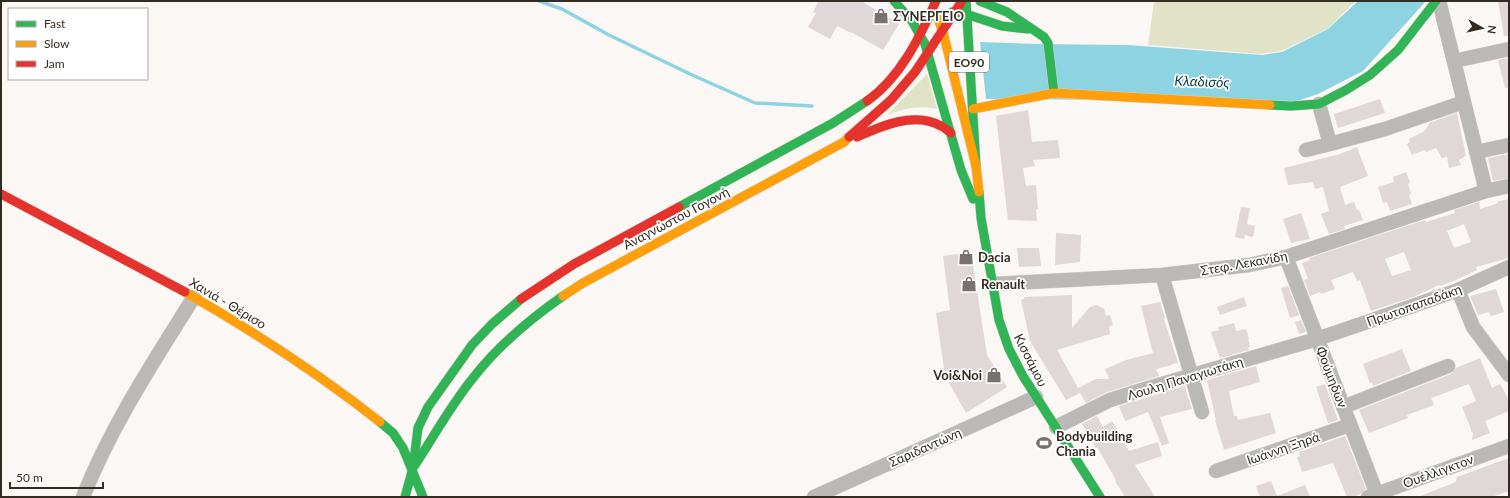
<svg xmlns="http://www.w3.org/2000/svg" width="1510" height="498" viewBox="0 0 1510 498" font-family="Lato,sans-serif">
<style>
.green{fill:#e1e3c8}
.water{fill:#8ed3e1}
.lines{fill:none;stroke-linecap:round;stroke-linejoin:round}
.stream{stroke:#8ed3e1;stroke-width:3.5}
.building{fill:#dfd7d8;fill-rule:evenodd}
.street-casing{stroke:#d6d2cf;stroke-width:15}
.fast-casing{stroke:#d6d2cf;stroke-width:10}
.slow-casing{stroke:#d6d2cf;stroke-width:10}
.jam-casing{stroke:#d6d2cf;stroke-width:10}
.street{stroke:#bbb9b5;stroke-width:14}
.fast{stroke:#30b455;stroke-width:9}
.slow{stroke:#ff9f0a;stroke-width:9}
.jam{stroke:#e5322d;stroke-width:9}
.labels{text-anchor:middle;dominant-baseline:central;stroke-width:3.5;stroke-linejoin:round;paint-order:stroke}
.shield{fill:#fff;stroke:#716b64;stroke-width:1}
.shield-label{font-size:12px;font-weight:bold;fill:#342b22}
.poi-label{font-size:13px;font-weight:bold;fill:#342b22;stroke:#fff;text-anchor:start}
.street-label{font-size:13px;fill:#342b22;stroke:#fff}
.water-label{font-size:14px;font-style:italic;fill:#083841;stroke:#fff}
</style>
<rect width="100%" height="100%" fill="#faf7f4"/>
<!-- green -->
<path class="green" d="M1154 1H1356L1327 29 1281 51 1261 54 1148 45Z
M927 74 937 109C919 105 905 108 887 115Z"/>
<!-- water -->
<path class="water" d="M1358 1H1426L1363 71 1318 94 1297 101 986 99 980 42 1036 44 1128 45 1262 55 1282 52 1328 29Z"/>
<g class="lines">
<!-- stream -->
<path class="stream" d="M539 1 562 9 609 35 690 74 755 103 812 106"/>
</g>
<!-- building -->
<path class="building" d="M819 1H861L899 24 883 50 851 32V33L837 26 830 39 808 27 816 13 813 12Z
M1498 1H1509V36H1504Z
M1509 58V87L1505 88 1498 60Z
M1380 99 1385 113 1338 128 1334 114Z
M1028 110 1032 142 1058 140 1060 158 1033 160 1035 166 1023 168 1026 186 1036 185 1038 209H1036L1037 221 1008 220 996 116Z
M1457 113 1466 156 1459 160 1461 165 1449 168 1447 157 1442 158 1436 148 1426 152 1425 150 1412 155 1407 144 1410 142 1409 139 1423 132 1429 125V123Z
M1357 147 1368 176 1340 187 1345 205 1354 202 1357 210H1359L1363 220 1344 226 1345 229 1329 234 1321 214 1329 211 1323 187 1315 189 1313 182 1288 185 1284 168 1340 154Z
M1509 154V178L1493 181 1488 158Z
M1406 172 1410 183 1408 184 1411 194 1409 195 1412 204 1390 211 1387 202 1383 203 1378 187 1394 182 1393 177Z
M1509 199V258L1476 267 1477 270 1456 280 1440 286 1439 285 1413 297 1371 311 1360 280 1357 281 1353 272 1331 280 1335 289 1321 294 1320 292 1310 296 1304 280 1308 279 1302 263 1310 260 1309 258 1425 220 1426 222 1455 213 1454 210 1479 202 1480 209 1496 204 1499 201ZM1464 224 1471 242 1454 248 1447 231ZM1404 252 1411 270 1392 276 1385 259Z
M1241 207 1250 208 1247 224 1255 226 1253 237 1245 235 1244 239 1235 237Z
M1301 213 1310 239 1291 243 1283 219Z
M1056 233 1081 235 1080 262 1055 265Z
M1017 248H1039L1041 266 1019 267Z
M971 252 987 355 1007 387 966 413 941 369 944 368 936 313 950 310 943 256Z
M1288 286 1299 315 1290 318 1281 288Z
M1496 289 1504 312 1491 316 1489 312 1478 315 1470 296Z
M1072 295V328L1090 307 1097 305 1104 309 1106 316 1110 315 1113 325 1109 327 1110 334 1057 350 1078 388 1096 379H1109L1105 369 1126 360 1153 353 1141 306 1160 302 1165 318 1164 319 1178 363 1172 364V365L1156 369 1159 376 1107 392 1086 403 1080 393 1066 400 1030 341 1021 300 1024 299V297Z
M1244 297 1247 306 1220 315 1217 307Z
M1301 320 1306 332 1299 334 1295 322Z
M1234 323 1236 331 1246 329 1249 339H1248L1250 347 1248 348 1249 350 1220 358 1211 332 1219 330 1218 327Z
M1402 349 1411 371 1373 386 1372 382 1370 383 1363 364Z
M1480 358 1492 388 1500 384 1509 400V411L1485 421 1490 433 1472 440 1473 433 1471 431V429L1462 407 1476 401 1469 384 1431 398 1434 405 1407 415 1408 418 1369 433 1359 410 1451 374 1456 368Z
M1256 366 1260 382 1229 391 1234 416H1237L1238 420 1270 413 1276 433 1224 450 1215 420H1216L1207 380Z
M1325 384 1338 420 1328 423 1316 387Z
M1185 386 1188 399H1189L1192 409 1160 417 1169 443 1162 446 1148 412 1125 421 1119 406Z
M1097 416 1103 427 1112 421 1129 451 1158 442 1162 456 1135 465 1155 497H1125L1115 481 1116 480 1097 447 1096 448 1082 424Z
M1345 436 1366 489 1360 494 1353 497H1347L1333 463 1302 472 1297 457 1300 456 1299 452Z
M1509 458V491L1491 497H1418L1456 482 1457 477Z
M1271 481 1277 496 1305 485 1310 497H1260L1256 486Z"/>
<g class="lines">
<defs>
<path id="street" d="M1439 1 1486 191
M1454 61 1509 49
M1319 104 1330 144 1385 129 1464 102
M1306 150 1330 144
M1476 152 1509 145
M1286 257 1378 497
M1162 275 1202 412
M993 284 1162 275 1249 265 1286 257 1486 191 1509 186
M1458 290 1473 327 1509 375
M1343 407 1448 366
M1056 427 1110 400 1145 389 1317 339 1370 321 1458 290 1509 267
M1216 471 1350 425
M83 497C111 426 154 361 194 297
M814 497 1036 397
M1368 497 1509 446"/>
<path id="fast" d="M894 1 912 21 925 44 961 170 973 199
M966 1 976 166
M980 1 1007 12 1044 37 1048 43 1054 93
M952 12 966 14 1002 26 1028 29
M1270 105 1291 106 1319 104 1346 90 1370 75 1398 50 1436 1
M979 192 981 218 999 320 1009 349 1023 376 1100 497
M679 207 833 123 867 101
M380 422 393 433 403 448 423 497
M415 465C434 436 451 405 473 378 498 346 530 319 563 296
M405 497 413 468 418 428 428 407 472 345 492 324 521 299"/>
<path id="slow" d="M938 19 943 32 976 166 979 192
M973 109 1054 93 1270 105
M185 292C253 331 318 373 380 422
M563 296 583 283 844 142 849 137"/>
<path id="jam" d="M867 101C900 78 920 37 936 1
M849 137 891 100 915 72 962 1
M857 137C881 126 915 111 941 126 944 127 948 131 951 133
M1 194 185 292
M521 299 574 264 679 207"/>
</defs>
<!-- street casing -->
<use href="#street" class="street-casing"/>
<!-- fast casing -->
<use href="#fast" class="fast-casing"/>
<!-- slow casing -->
<use href="#slow" class="slow-casing"/>
<!-- jam casing -->
<use href="#jam" class="jam-casing"/>
<!-- street -->
<use href="#street" class="street"/>
<!-- fast -->
<use href="#fast" class="fast"/>
<!-- slow -->
<use href="#slow" class="slow"/>
<!-- jam -->
<use href="#jam" class="jam"/>
</g>
<!-- icons -->
<defs>
<symbol id="shop-bare" viewBox="-9 -9 18 18"><path d="M-5-2.5h2.3a2.7 3.5 0 0 1 5.4 0H5L5.5 6h-11ZM-1.5-2.5h3a1.5 2.3 0 0 0-3 0Z" fill="#79726c" stroke="#fff" stroke-width="2.5" paint-order="stroke"/></symbol>
<symbol id="stadium-bare" viewBox="-9 -9 18 18"><path d="M0-5a6.5 5 0 1 0 0 10a6.5 5 0 1 0 0-10ZM-3.5-1.8h7v3.6h-7Z" fill="#79726c" stroke="#fff" stroke-width="2.5" paint-order="stroke"/></symbol>
</defs>
<g fill-rule="evenodd">
<use href="#shop-bare" x="870" y="5" width="22" height="22"/>
<use href="#shop-bare" x="955" y="246" width="22" height="22"/>
<use href="#shop-bare" x="958" y="273" width="22" height="22"/>
<use href="#shop-bare" x="983" y="364" width="22" height="22"/>
<use href="#stadium-bare" x="1033" y="432" width="22" height="22"/>
</g>
<g class="labels">
<!-- shield labels -->
<rect class="shield" x="949" y="52" width="40" height="20" rx="3"/>
<g class="shield-label">
<text x="969" y="62">ΕΟ90</text>
</g>
<!-- poi labels -->
<g class="poi-label">
<text x="893" y="16">ΣΥΝΕΡΓΕΙΟ</text>
<text x="978" y="257">Dacia</text>
<text x="981" y="284">Renault</text>
<text x="982" y="375" text-anchor="end">Voi&amp;Noi</text>
<text x="1056" y="436">Bodybuilding<tspan x="1056" dy="15">Chania</tspan></text>
</g>
<!-- street labels -->
<g class="street-label">
<text transform="translate(676 218) rotate(-28)">Αναγνώστου Γογονή</text>
<text transform="translate(1244 263) rotate(-10)">Στεφ. Λεκανίδη</text>
<text transform="translate(228 303) rotate(31)">Χανιά - Θέρισο</text>
<text transform="translate(1414 305) rotate(-20)">Πρωτοπαπαδάκη</text>
<text transform="translate(1031 360) rotate(63)">Κισσάμου</text>
<text transform="translate(1332 377) rotate(69)">Φούμηδων</text>
<text transform="translate(1185 378) rotate(-17)">Λουλη Παναγιωτάκη</text>
<text transform="translate(925 447) rotate(-24)">Σαριδαντώνη</text>
<text transform="translate(1283 448) rotate(-19)">Ιωάννη Ξηρά</text>
<text transform="translate(1438 471) rotate(-20)">Ουέλλιγκτον</text>
</g>
<!-- water labels -->
<g class="water-label">
<text transform="translate(1202 81) rotate(2)">Κλαδισός</text>
</g>
</g>
<!-- border -->
<rect width="1510" height="498" fill="none" stroke="#342b22" stroke-width="4"/>
<!-- legend -->
<rect x="8" y="8" width="140" height="72" fill="#ffffff" stroke="#aeaaa7"/>
<rect x="16" y="21" width="20" height="6" fill="#30b455" stroke="#aeaaa7"/>
<text x="44" y="28" font-size="12" fill="#342b22">Fast</text>
<rect x="16" y="41" width="20" height="6" fill="#ff9f0a" stroke="#aeaaa7"/>
<text x="44" y="48" font-size="12" fill="#342b22">Slow</text>
<rect x="16" y="61" width="20" height="6" fill="#e5322d" stroke="#aeaaa7"/>
<text x="44" y="68" font-size="12" fill="#342b22">Jam</text>
<!-- north arrow -->
<g transform="translate(1482 28) rotate(98)" stroke="#ffffff" stroke-width="3" paint-order="stroke">
<path d="M0-3L7 15L0 10L-7 15Z" fill="#342b22"/>
<text y="-6" font-size="11" font-weight="bold" text-anchor="middle" fill="#342b22">N</text>
</g>
<!-- scale -->
<path d="M10 482v6h93v-6" fill="none" stroke="#342b22" stroke-width="2"/>
<text x="16" y="482" font-size="12" fill="#342b22" stroke="#ffffff" stroke-width="3" paint-order="stroke">50 m</text>
</svg>
